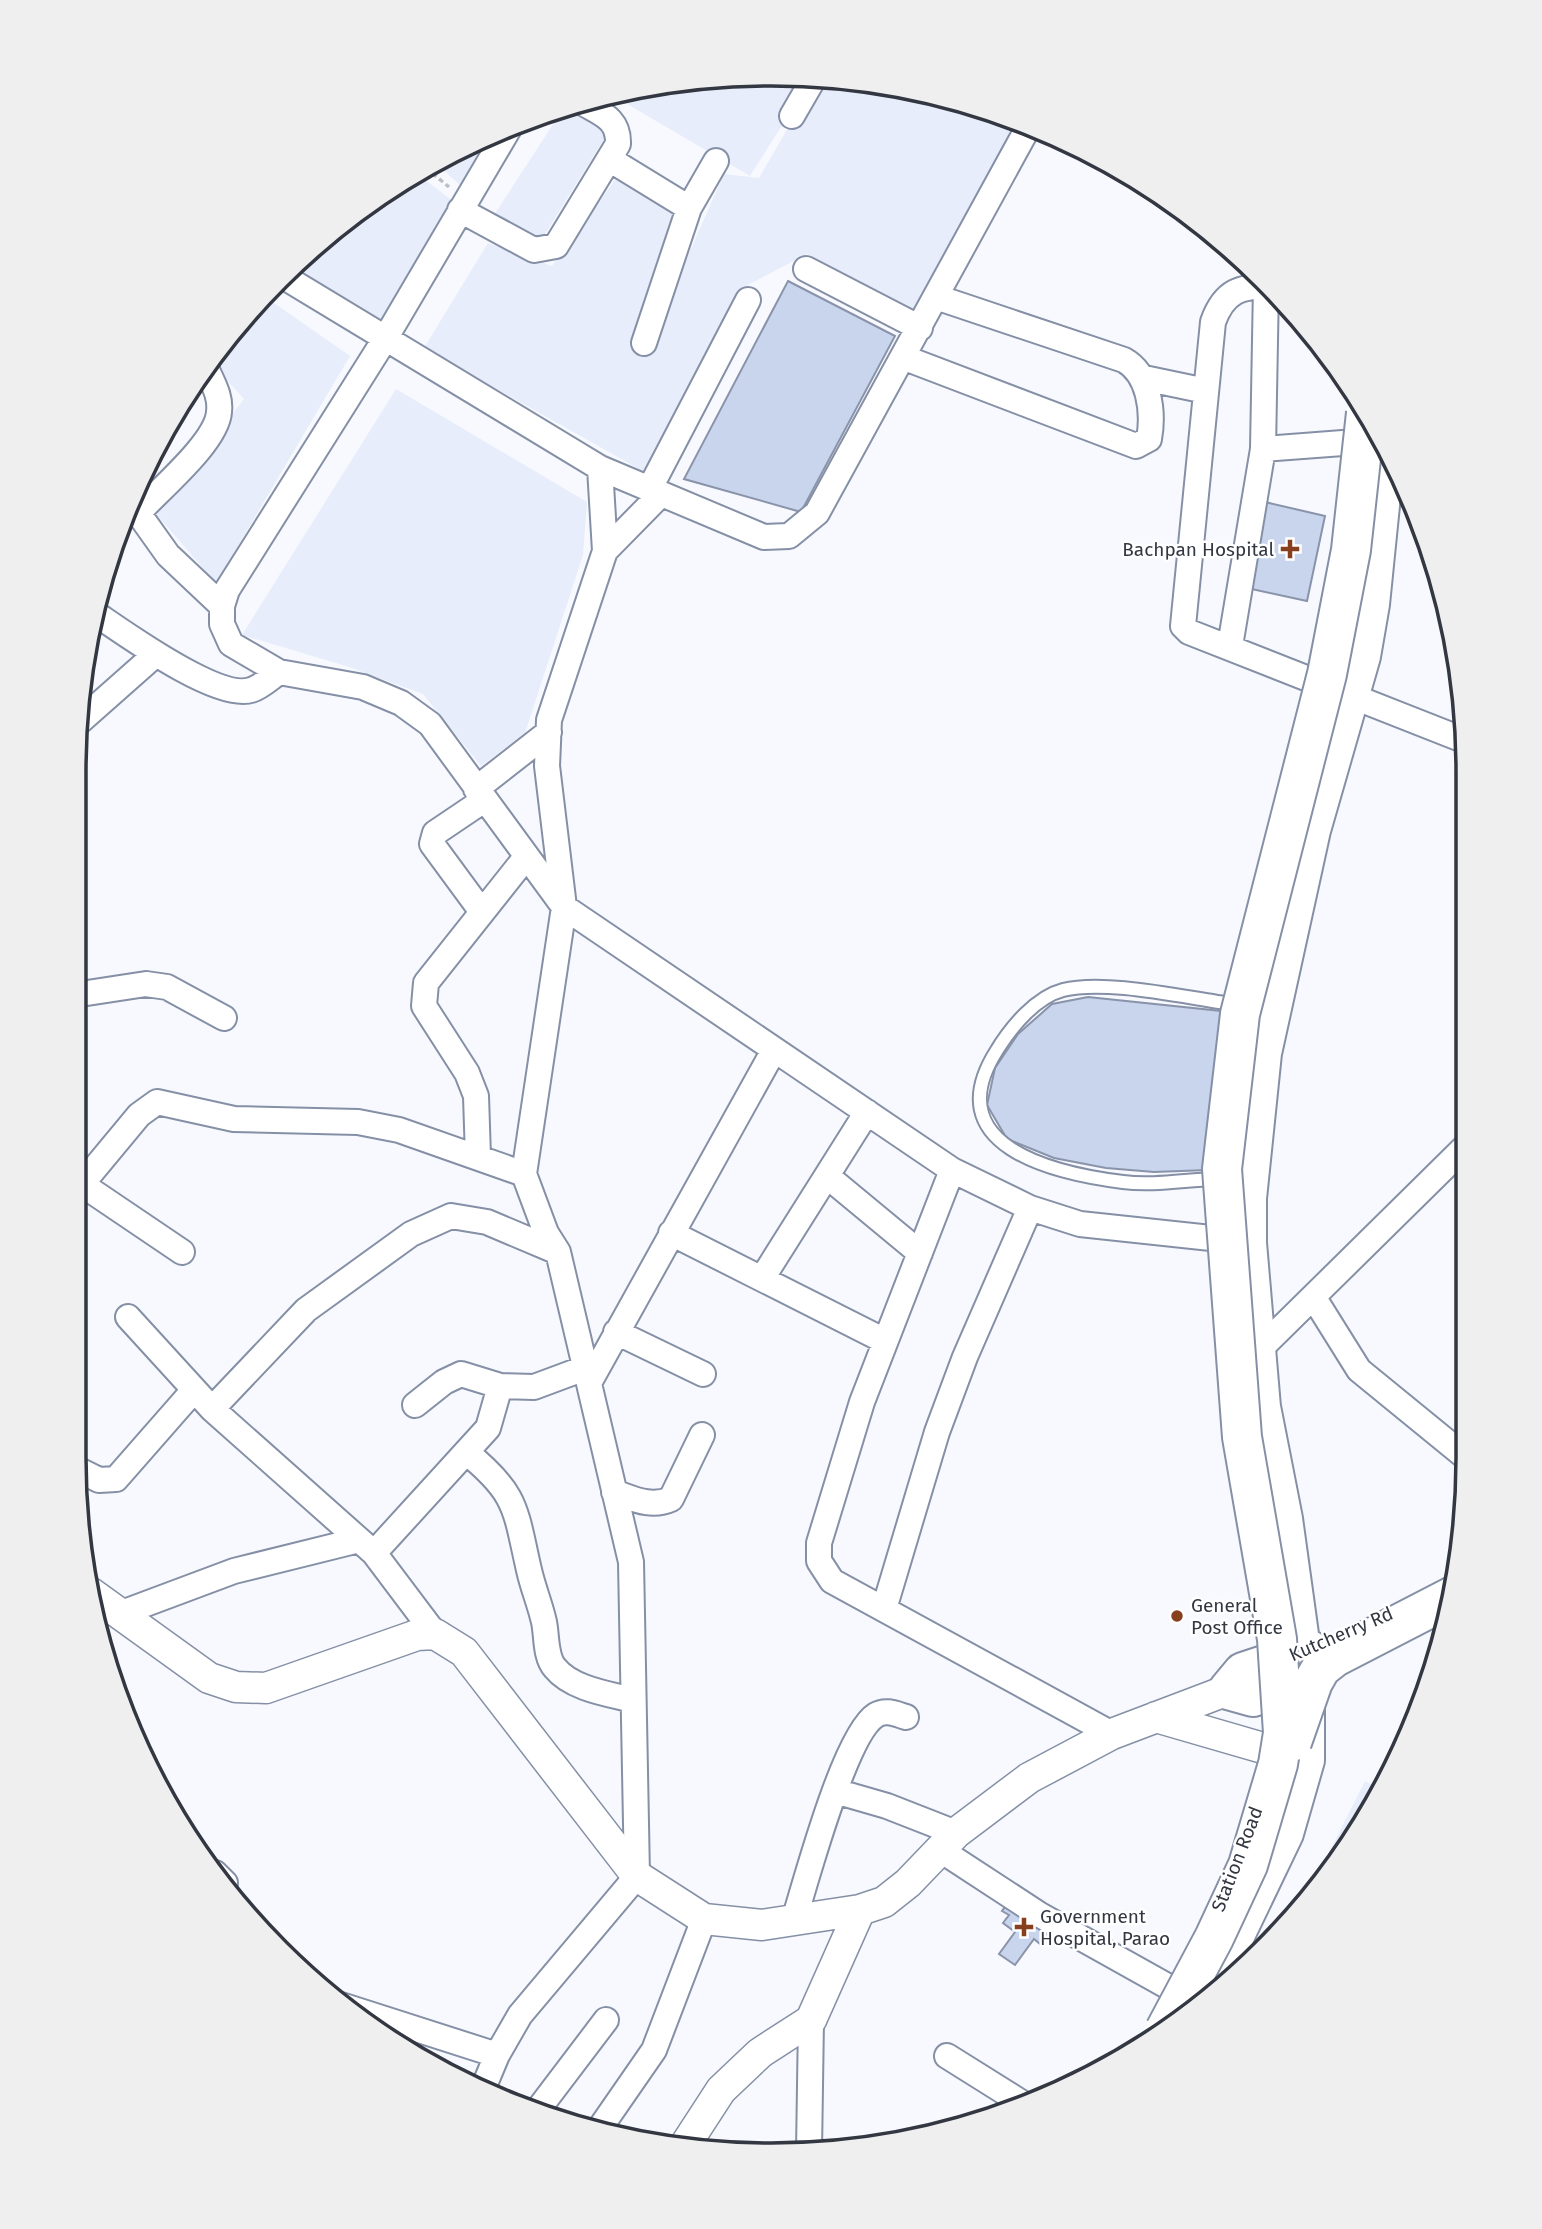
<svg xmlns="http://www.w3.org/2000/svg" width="1542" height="2229" viewBox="0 0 1542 2229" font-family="'Fira Sans',sans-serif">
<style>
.built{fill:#e7edfa}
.building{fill:#c9d5ed;stroke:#8993aa;stroke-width:2}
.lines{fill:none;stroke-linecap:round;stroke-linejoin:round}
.service-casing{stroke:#8590a6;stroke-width:16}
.minor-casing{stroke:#8590a6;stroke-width:28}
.tertiary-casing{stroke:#8590a6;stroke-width:33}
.trunk-casing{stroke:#8590a6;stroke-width:42}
.path{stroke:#bbbec4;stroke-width:3.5;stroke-dasharray:5 3.5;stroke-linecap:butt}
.service{stroke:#fff;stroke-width:12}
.minor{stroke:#fff;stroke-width:24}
.tertiary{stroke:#fff;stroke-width:30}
.trunk{stroke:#fff;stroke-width:38}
.trunk-bridge-casing{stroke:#8590a6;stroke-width:42;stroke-linecap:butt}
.trunk-bridge{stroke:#fff;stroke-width:38}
.poi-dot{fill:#87401e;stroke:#fff;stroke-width:2.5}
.labels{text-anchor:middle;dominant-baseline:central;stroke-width:5;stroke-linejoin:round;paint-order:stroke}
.poi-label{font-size:19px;fill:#333741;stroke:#fff;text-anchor:start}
.street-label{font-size:19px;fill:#333741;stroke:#fff}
.rim{fill:none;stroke:#333741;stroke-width:3.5}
</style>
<rect width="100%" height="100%" fill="#f7f9fe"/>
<!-- built -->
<path class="built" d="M771 74 812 78 750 176 610 94 635 87Z
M817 78 907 87 1020 121 917 311 807 254 744 287 648 474 424 348 488 243 552 266 618 176 673 211 652 304 645 353 724 174 759 178Z
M571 106 607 134 542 239 494 215 563 109Z
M493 132 461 186 436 163Z
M416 173 454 202 380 322 293 266 384 191Z
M264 296 350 356 216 583 156 514 244 399 212 364Z
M396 389 587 502 583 555 525 733 481 766 423 694 346 666 242 635Z
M1365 1781 1381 1790 1351 1846 1304 1902Z"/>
<!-- building -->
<path class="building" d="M788 281 895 336 801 512 684 479Z
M1265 502 1325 516 1307 601 1247 588Z
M1088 997 1221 1011 1208 1170 1154 1172 1106 1168 1054 1158 1007 1139 987 1105 995 1068 1018 1034 1052 1004Z
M1010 1900 1050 1929 1040 1944 1034 1939 1015 1965 999 1954 1015 1932 1003 1923 1009 1915 1002 1911Z"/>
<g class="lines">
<defs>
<path id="service" d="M1214 1179C1185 1180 1152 1186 1123 1182 1051 1173 936 1145 997 1050 1011 1027 1036 997 1063 990 1106 979 1186 998 1232 1004"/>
<path id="minor" d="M792 116 814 78
M609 159 689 208
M460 210 534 250 556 246 618 144C619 119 602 114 583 103
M806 269 920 328
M281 275 600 468 764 537 789 536 817 513 1030 124
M1272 286C1240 286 1224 291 1213 322L1183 626 1189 632 1466 741
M644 343 689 208 716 161
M905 358 1136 446 1149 439C1154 411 1149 374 1124 360L936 297
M1144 378 1206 391
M1263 449 1356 442
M600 468 605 551 549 720 547 766 564 907 952 1170 1030 1208 1080 1224 1239 1241
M649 490 748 300
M131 503 168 555 222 606
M138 513C159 490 217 442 219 412 221 396 213 384 207 370
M605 551 660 495
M93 612C123 632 217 701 251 690 261 687 270 678 279 672
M1230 646 1263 449 1266 286
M78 723 156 654
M476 789 549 732
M482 912 432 844 435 833 484 800
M74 995 146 984 167 987 224 1018
M478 1157 476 1096 467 1073 424 1006 426 983 526 857
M952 1170 862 1402 819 1543V1561L832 1581 1112 1734
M74 1176 90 1174 139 1115 157 1102 234 1119 358 1122 399 1130 524 1174
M827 1176 920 1253
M74 1179 182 1252
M671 1233 885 1341
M763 1277 867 1112
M1314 1298 1359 1370 1468 1459
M128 1317 212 1409 374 1553 435 1634
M616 1332 703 1374
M1257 1352 1468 1144
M589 1383 774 1050
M415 1405 444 1382 461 1374 500 1386 534 1387 585 1368
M212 1409 306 1310 411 1234 451 1216 487 1222 558 1252
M466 1452C518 1494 515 1509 529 1570 533 1588 540 1604 544 1622 547 1636 545 1657 555 1668 572 1689 609 1694 633 1700
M75 1468 99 1480 116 1479 194 1390
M614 1492C634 1499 651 1508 671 1499L702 1435
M374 1553 488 1428 500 1386
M884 1609 937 1432 965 1357 1030 1208
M119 1614 234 1571 359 1540
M835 1791 887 1806 956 1833
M939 1849 1040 1915 1176 1991
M215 1873 225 1883
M794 1920C806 1881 845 1734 876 1715 886 1709 896 1714 906 1717
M341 2005 497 2055 520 2015 637 1876 631 1562 558 1252 546 1233 524 1174 564 907 430 724 401 703 363 687 279 672 231 644 222 624V606L227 590 385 339 511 125
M947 2056 1022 2103
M482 2091 497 2055
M537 2111 606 2020
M600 2128 654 2050 704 1919
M809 2152 811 2020"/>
<path id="tertiary" d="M91 1593 209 1678 236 1687 266 1688 417 1635 435 1634 464 1652 637 1876 704 1919 762 1925 860 1910 884 1902 908 1883 956 1833 1029 1778 1112 1734 1228 1690
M1156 1717 1301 1759
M682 2150 721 2090 760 2053 811 2020 860 1910"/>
<path id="trunk" d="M1310 1650 1243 1672 1228 1690 1253 1697 1311 1675
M1201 2006 1284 1833 1305 1760V1678L1283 1519 1261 1407 1247 1243V1198L1262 1053 1311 830 1361 656 1370 604 1386 446"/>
</defs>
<!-- service casing -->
<use href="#service" class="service-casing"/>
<!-- minor casing -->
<use href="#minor" class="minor-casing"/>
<!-- tertiary casing -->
<use href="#tertiary" class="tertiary-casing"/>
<!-- trunk casing -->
<use href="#trunk" class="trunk-casing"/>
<!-- path -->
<path class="path" d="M426 168 449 187"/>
<!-- service -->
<use href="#service" class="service"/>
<!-- minor -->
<use href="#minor" class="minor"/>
<!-- tertiary -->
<use href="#tertiary" class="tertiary"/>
<!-- trunk -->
<use href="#trunk" class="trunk"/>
<defs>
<path id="trunk-bridge" d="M1292 1742 1313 1682 1321 1668 1335 1657 1455 1595
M1165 2030 1214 1938 1248 1865 1278 1764 1283 1733 1277 1639 1242 1437 1222 1169 1240 1014 1327 674 1351 550 1366 413"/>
</defs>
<!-- trunk-bridge casing -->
<use href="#trunk-bridge" class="trunk-bridge-casing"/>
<!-- trunk-bridge -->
<use href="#trunk-bridge" class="trunk-bridge"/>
</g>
<!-- markers -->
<g class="poi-dot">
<path d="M1286.5 538.5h7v7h7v7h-7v7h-7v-7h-7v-7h7z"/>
<circle cx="1177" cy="1616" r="7"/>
<path d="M1020.5 1916.5h7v7h7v7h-7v7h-7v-7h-7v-7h7z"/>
</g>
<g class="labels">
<!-- poi labels -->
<g class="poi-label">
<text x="1274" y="549" text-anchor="end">Bachpan Hospital</text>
<text x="1191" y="1605">General<tspan x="1191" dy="22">Post Office</tspan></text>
<text x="1040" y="1916">Government<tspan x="1040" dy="22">Hospital, Parao</tspan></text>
</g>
<!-- street labels -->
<g class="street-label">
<text transform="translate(1341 1634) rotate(-23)">Kutcherry Rd</text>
<text transform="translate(1237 1859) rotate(-69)">Station Road</text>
</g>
</g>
<!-- crop -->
<path d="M0 0H1542V2229H0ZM771 86H771A685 685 0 0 1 1456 771V1458A685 685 0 0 1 771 2143H771A685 685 0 0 1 86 1458V771A685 685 0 0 1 771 86Z" fill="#efeff0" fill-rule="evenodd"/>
<path class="rim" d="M771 86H771A685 685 0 0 1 1456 771V1458A685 685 0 0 1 771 2143H771A685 685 0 0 1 86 1458V771A685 685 0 0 1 771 86Z"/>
</svg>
